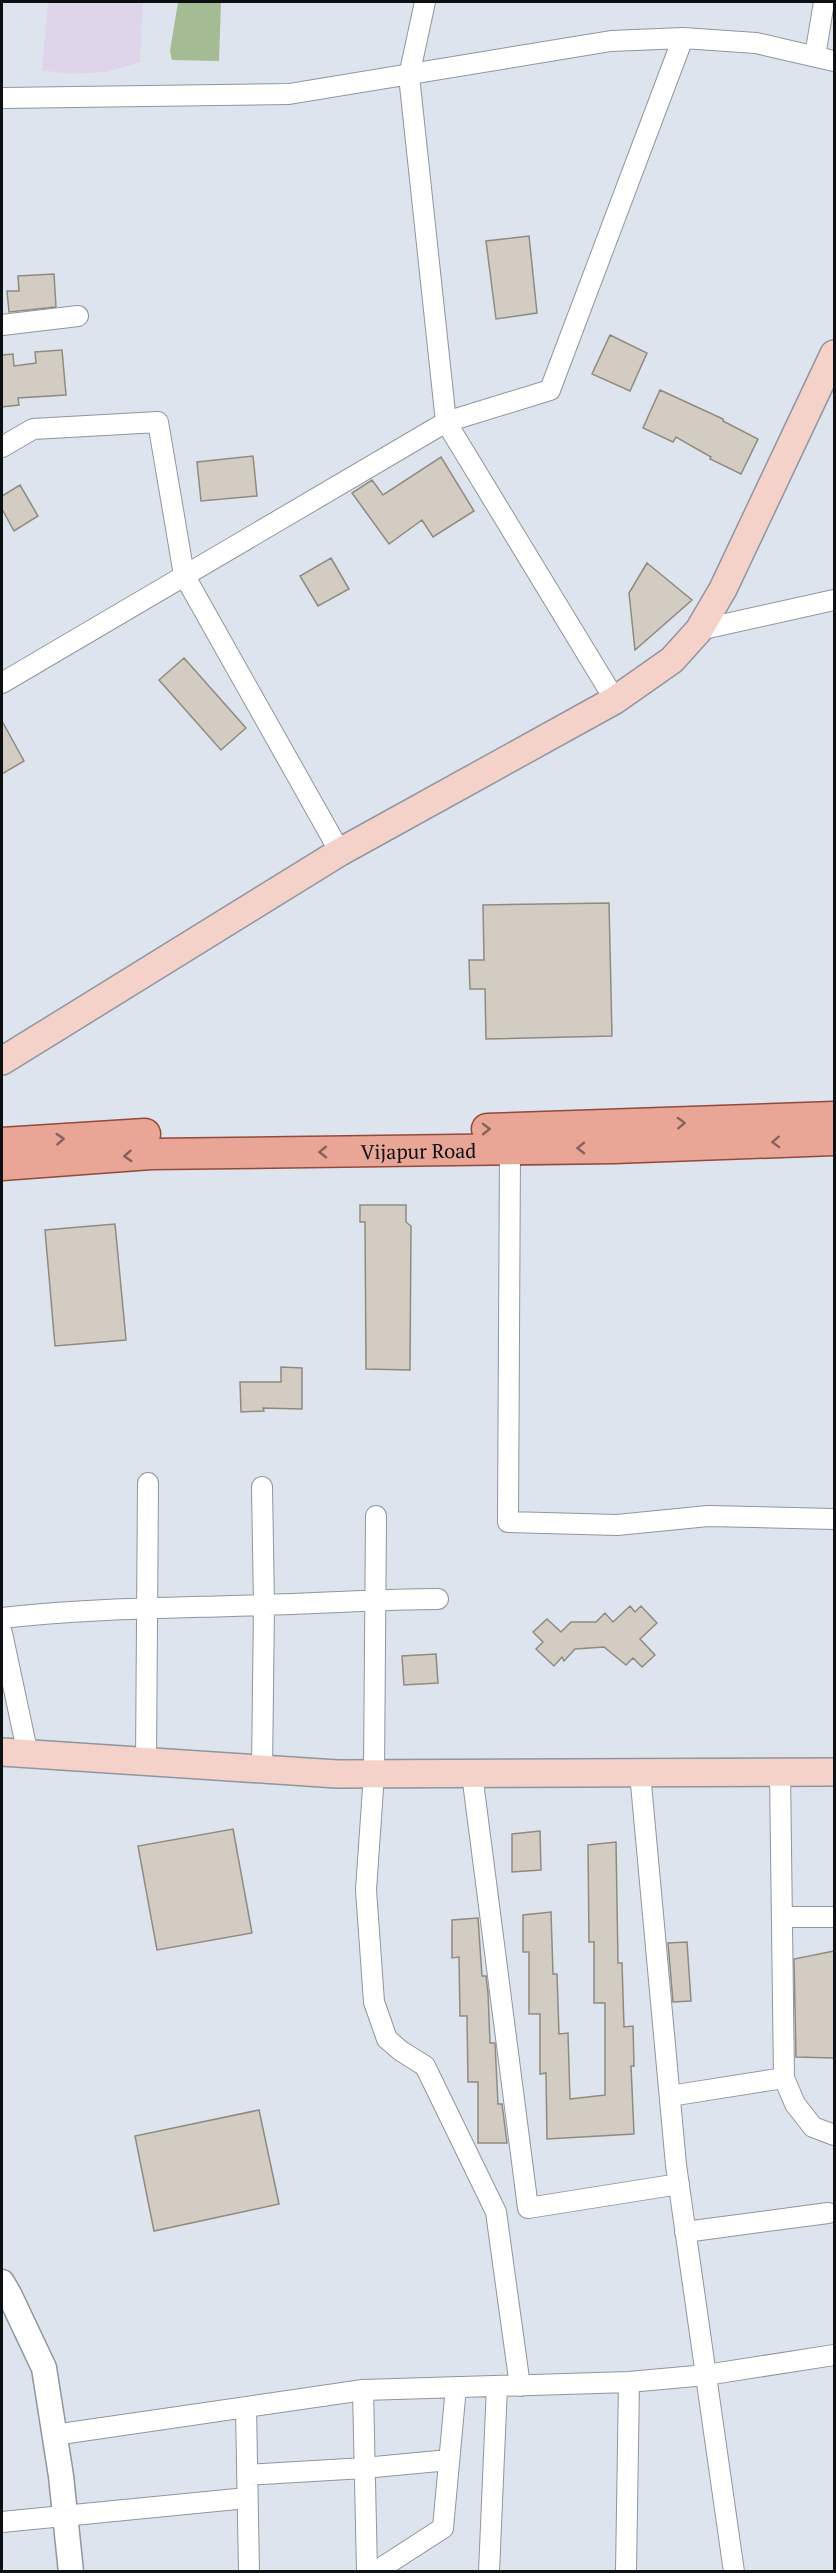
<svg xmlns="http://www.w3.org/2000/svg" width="836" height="2573" viewBox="0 0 836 2573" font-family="'PT Serif',serif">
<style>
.medical{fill:#ded5ea}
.green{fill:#a4bb93}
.building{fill:#d2ccc2;stroke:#908b81;stroke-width:1.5}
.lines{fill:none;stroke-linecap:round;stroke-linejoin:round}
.minor-casing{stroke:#8f969f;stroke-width:22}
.tertiary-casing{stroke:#8f969f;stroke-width:27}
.secondary-casing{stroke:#8f969f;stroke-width:30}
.primary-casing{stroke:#924a3b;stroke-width:33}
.minor{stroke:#fff;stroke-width:20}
.tertiary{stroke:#fff;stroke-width:24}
.secondary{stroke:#f4d2ca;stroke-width:27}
.primary{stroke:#e9a596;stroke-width:30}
.oneway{stroke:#86625b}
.labels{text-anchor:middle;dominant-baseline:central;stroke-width:6;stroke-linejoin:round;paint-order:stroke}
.street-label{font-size:20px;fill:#0d1013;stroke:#dde4ee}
</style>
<rect width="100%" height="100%" fill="#dde4ee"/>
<!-- medical -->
<path class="medical" d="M48 2H143L140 62 107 72 67 74 42 70Z"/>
<!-- green -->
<path class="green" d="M178 2H221L219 61 172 60 170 51Z"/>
<!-- building -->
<path class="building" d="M529 236 537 313 496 319 486 241Z
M54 274 56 307 9 312 7 291H19L18 276Z
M610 335 647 353 630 391 592 374Z
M62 350 66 395 18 398 19 405 2 407V355L13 354 14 366 36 363 35 352Z
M660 390 723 419V421L758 439 741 474 710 459 711 457 676 437 673 442 643 428Z
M253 456 257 496 201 501 197 462Z
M441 457 474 511 433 537 422 520 389 544 352 493 372 480 383 495Z
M20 485 38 516 14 531 2 509V496Z
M331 558 349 589 318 606 300 576Z
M647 563 692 600 635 650 629 593Z
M184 658 246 728 221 750 159 680Z
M2 721 24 761 2 774Z
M609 903 612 1036 486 1039 485 989H470L469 960H484L483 905Z
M360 1205H406V1222L411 1226 410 1370 366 1369 365 1222H360Z
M115 1224 126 1340 55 1346 45 1230Z
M281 1367 302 1368V1409L263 1408 264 1411 241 1412 240 1382H281Z
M630 1606 635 1612 641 1606 657 1623 640 1639 655 1655 642 1667 633 1658 626 1665 604 1647 575 1649 564 1661 562 1657 554 1666 536 1649 543 1642 533 1632 547 1619 561 1632 571 1622H596L605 1613 613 1622Z
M436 1654 438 1683 404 1685 402 1656Z
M233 1829 252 1933 157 1950 138 1846Z
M540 1831 541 1870 512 1872V1834Z
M616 1842 618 1963H622L624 2027 633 2026 634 2066H631L634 2134 547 2139 546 2073 540 2074V2014H529V1952H523V1915L551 1912 553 1974H557L559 2034 568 2033 570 2099 605 2095V2003H594V1942H589L588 1845Z
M478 1918 482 1976H486L488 1993 490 2043H495L498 2104H502L507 2143H478V2082H468L467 2016H460L459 1957 452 1958V1920Z
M687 1942 691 2001 673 2002 668 1943Z
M834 1951V2058L796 2057 794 1959Z
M259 2110 279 2204 154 2231 135 2136Z"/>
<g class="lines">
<defs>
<path id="minor" d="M425 2 409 76 446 422 615 700
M815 56 824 2
M2 98 289 94 611 41 683 38 756 43 834 61
M2 325 78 316
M2 447 33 429 158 422 184 575 340 852
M699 630 834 600
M2 683 446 422 550 390 683 38
M510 1149 508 1522 617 1525 708 1516 834 1519
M262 1487 264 1605 262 1771
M376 1516 374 1774 366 1890 374 2002 387 2039 401 2051 425 2066 496 2212 520 2386
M2 1618C88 1608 174 1608 260 1605 320 1604 378 1599 438 1599
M2 1633 28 1755
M146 1762 148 1483
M780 1772 784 2078 795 2104 813 2127 834 2135
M640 1773 676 2165 734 2572
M472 1774 528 2208 679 2184
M782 1917H834
M670 2096 784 2078
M685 2232 828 2213
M363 2390 367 2572
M246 2407 249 2572
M54 2435 363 2390 629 2382 706 2375 834 2355
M247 2475 364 2468 449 2460
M2 2522 247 2498
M375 2572 443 2528 456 2387
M489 2572 497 2386
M626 2572 629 2382"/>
<path id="tertiary" d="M2 2282 9 2294 44 2368 61 2476 71 2572"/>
<path id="secondary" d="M2 1061 340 852 615 700 672 660 699 630 723 589 834 354
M2 1752 337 1774 834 1772"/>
<g id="primary">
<path d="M487 1129 834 1117"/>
<path d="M2 1143 145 1134"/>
<path id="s1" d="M2 1165 151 1154 614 1148 834 1140"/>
</g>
</defs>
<!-- minor casing -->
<use href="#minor" class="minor-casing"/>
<!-- tertiary casing -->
<use href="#tertiary" class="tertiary-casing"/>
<!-- secondary casing -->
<use href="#secondary" class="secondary-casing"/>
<!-- primary casing -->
<use href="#primary" class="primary-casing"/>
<!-- minor -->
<use href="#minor" class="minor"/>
<!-- tertiary -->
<use href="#tertiary" class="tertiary"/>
<!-- secondary -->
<use href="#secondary" class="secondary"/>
<!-- primary -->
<use href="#primary" class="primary"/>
</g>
<!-- one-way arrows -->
<defs><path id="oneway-chevron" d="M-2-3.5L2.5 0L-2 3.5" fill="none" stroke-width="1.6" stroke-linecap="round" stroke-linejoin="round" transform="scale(1.5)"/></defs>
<g class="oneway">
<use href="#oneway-chevron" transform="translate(681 1123) rotate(-2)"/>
<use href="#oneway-chevron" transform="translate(486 1129) rotate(-1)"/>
<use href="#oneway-chevron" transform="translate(60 1139) rotate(-4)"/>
<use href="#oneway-chevron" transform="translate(776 1142) rotate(178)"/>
<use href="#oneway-chevron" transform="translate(581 1148) rotate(179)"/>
<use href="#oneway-chevron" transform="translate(323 1152) rotate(179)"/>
<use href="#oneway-chevron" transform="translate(128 1156) rotate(176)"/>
</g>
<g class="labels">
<!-- street labels -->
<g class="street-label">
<text stroke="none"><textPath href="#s1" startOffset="417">Vijapur Road</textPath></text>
</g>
</g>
<!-- border -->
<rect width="836" height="2573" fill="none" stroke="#0d1013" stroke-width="6"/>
</svg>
